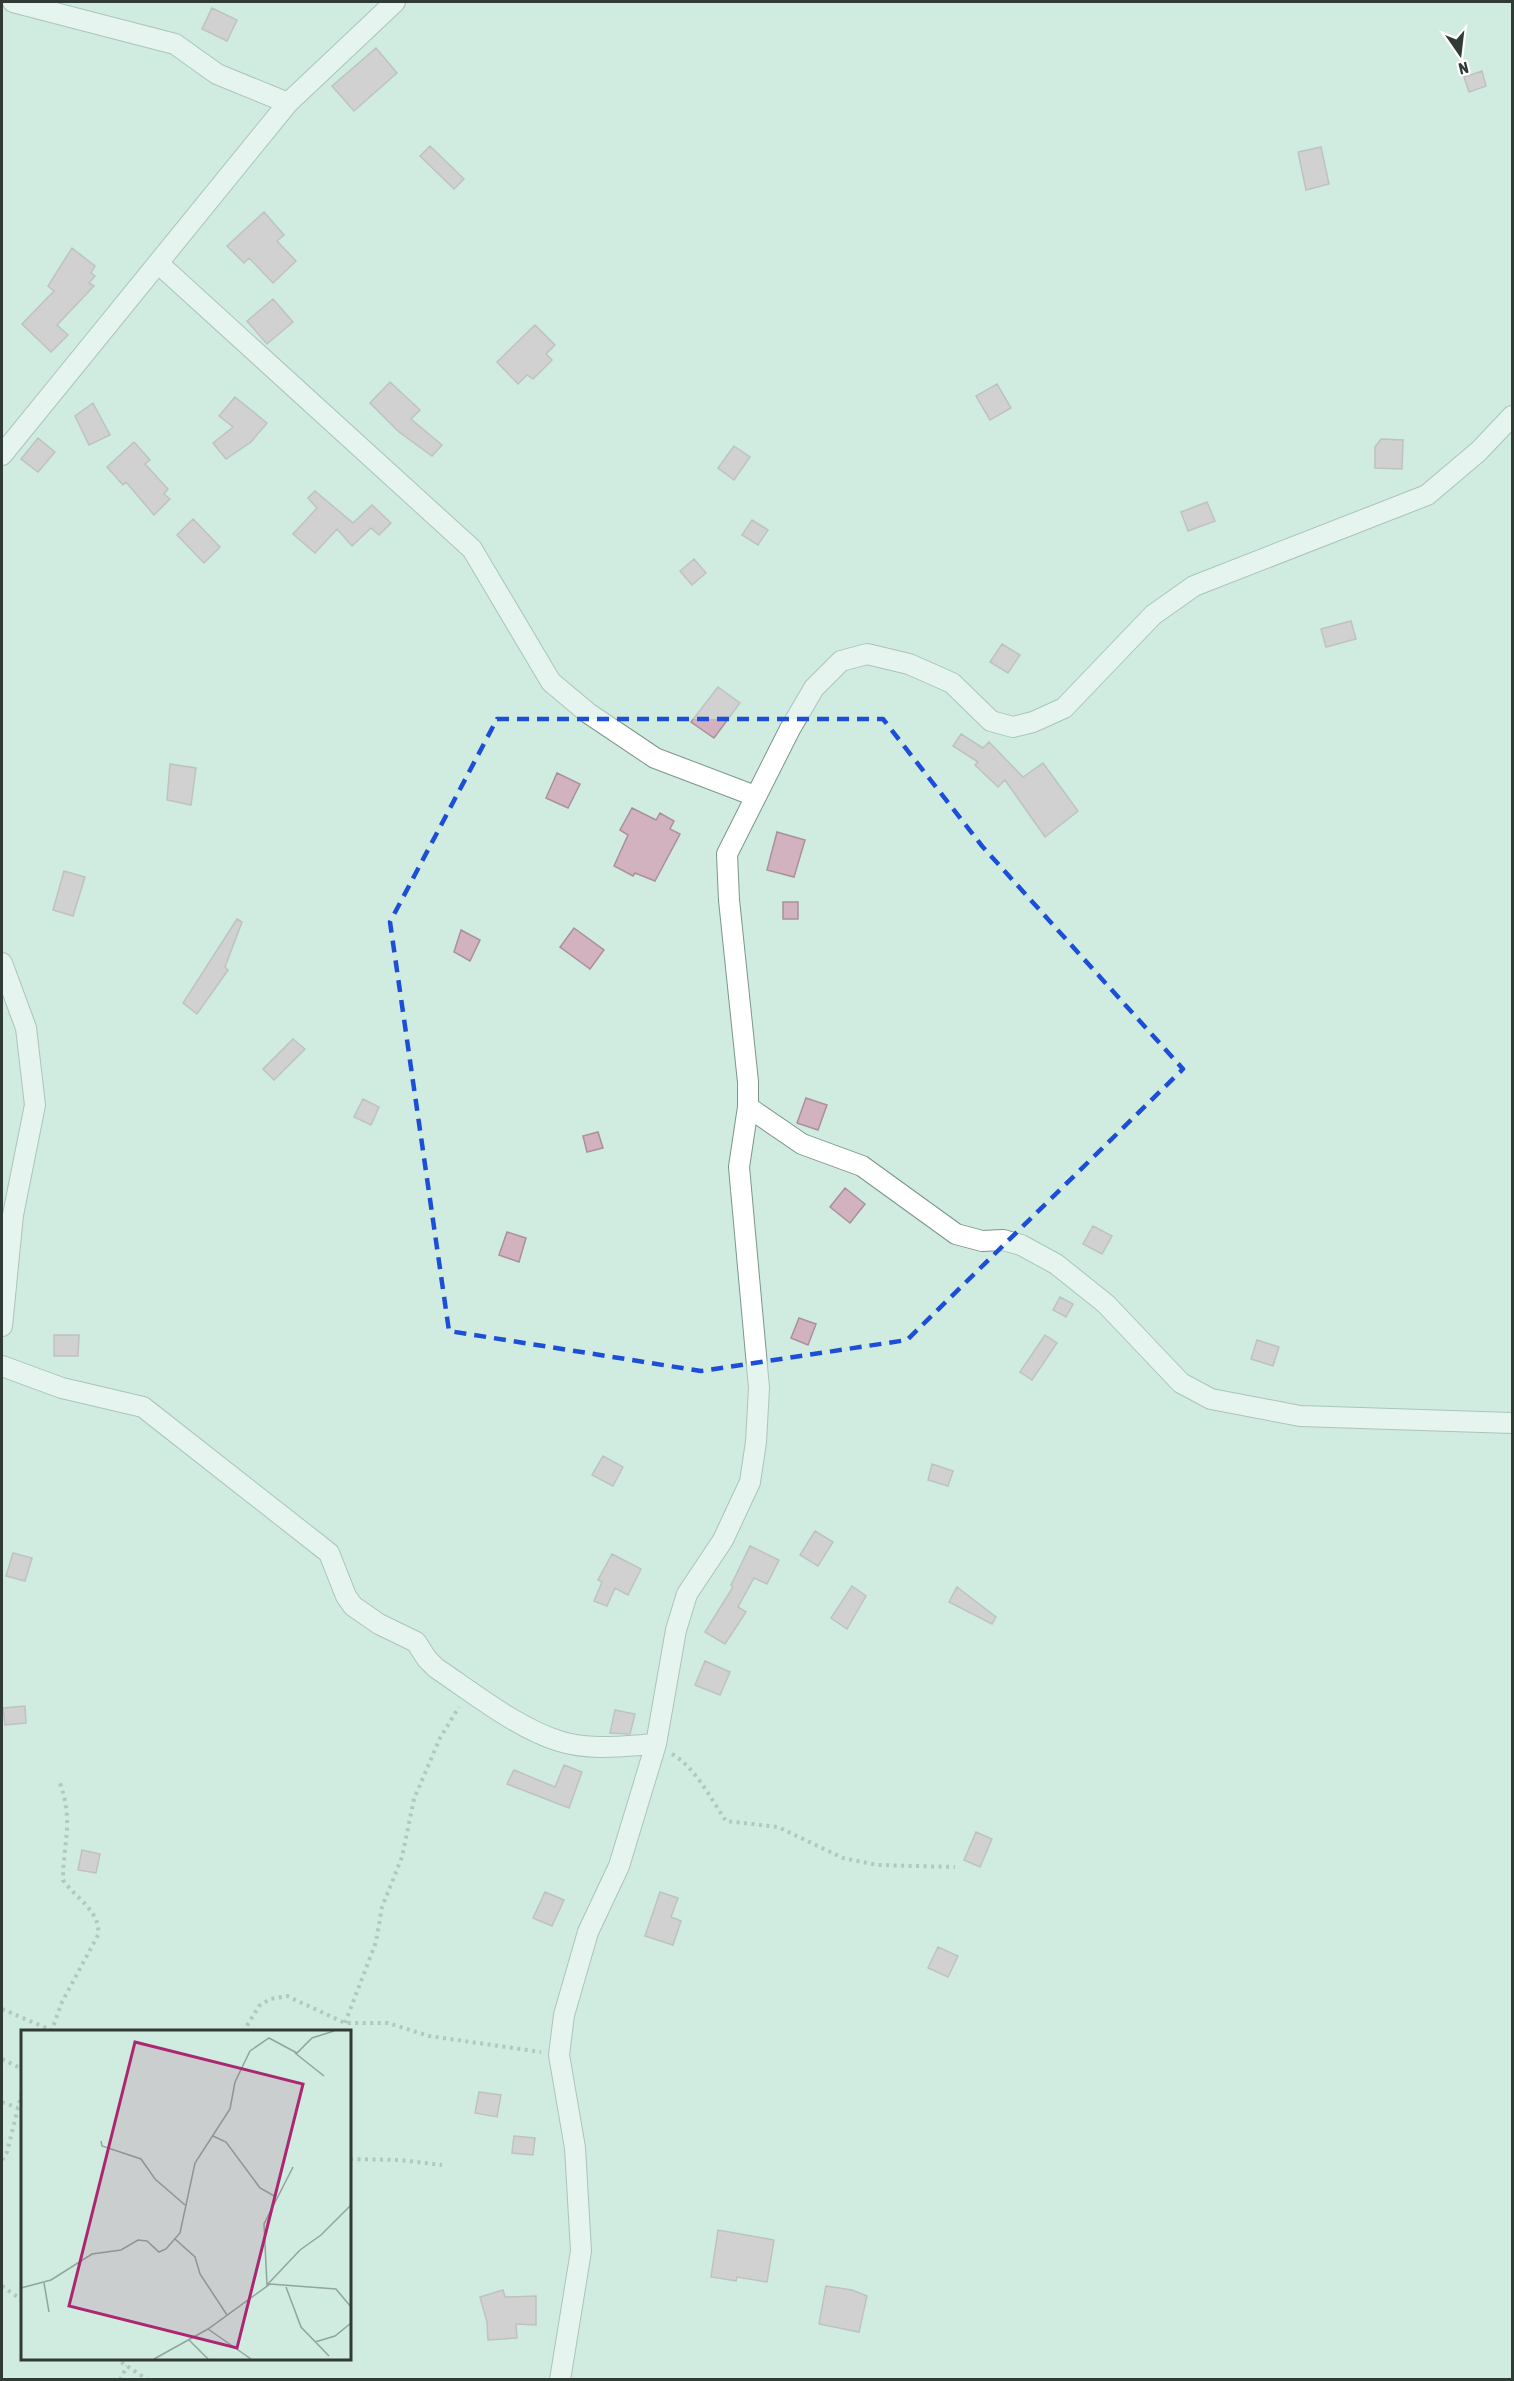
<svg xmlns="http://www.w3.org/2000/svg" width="1514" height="2381" viewBox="0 0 1514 2381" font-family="'Asap Condensed',sans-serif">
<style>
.building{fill:#d2b2bf;stroke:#a9919b;stroke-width:1.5}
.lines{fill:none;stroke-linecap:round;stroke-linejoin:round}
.street-casing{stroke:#7d968c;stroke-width:22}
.path{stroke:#8b9f96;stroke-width:4;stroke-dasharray:3 4.5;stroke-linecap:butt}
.street{stroke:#fff;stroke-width:20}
.marked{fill:none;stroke:#1d4ed8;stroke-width:4.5;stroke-dasharray:12 8;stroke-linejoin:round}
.inset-road{fill:none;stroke:#90a59c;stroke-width:1.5}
.view{fill:#ab2771;fill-opacity:0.15;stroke:#ab2771;stroke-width:3}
.inset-edge{fill:none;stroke:#303b36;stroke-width:3}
</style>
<rect width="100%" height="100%" fill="#d0ebe0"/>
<!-- building -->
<path class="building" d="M212 8 237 20 227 41 202 29Z
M376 48 397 73 354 111 332 86Z
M1482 71 1486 86 1469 92 1464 77Z
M430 146 464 179 454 189 420 156Z
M1321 147 1329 184 1306 190 1298 152Z
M264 212 284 235 277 241 296 261 273 283 249 258 244 263 227 246Z
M72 248 95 266 91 273 95 276 89 283 94 286 57 325 68 335 51 352 22 324 54 291 48 286Z
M273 299 293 322 267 344 247 321Z
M535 325 555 345 546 354 552 360 533 379 527 375 518 384 497 362Z
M390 382 420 410 411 419 442 445 432 456 399 432 370 403Z
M997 384 1011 408 990 420 976 396Z
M235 397 267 423 251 442 226 459 213 443 233 427 219 416Z
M93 403 110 435 89 445 75 416Z
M38 438 55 452 38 472 21 459Z
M1381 439 1403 440 1402 469 1375 468V447Z
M134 442 150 460 145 464 168 489 164 494 170 499 154 515 126 482 123 485 107 467Z
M734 446 750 457 734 480 718 468Z
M315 491 353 523 372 505 391 523 379 535 371 528 352 546 337 529 315 553 293 534 317 508 308 498Z
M1207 502 1215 521 1188 531 1181 512Z
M193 519 220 547 204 563 177 535Z
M752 520 768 530 758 545 742 535Z
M694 559 706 573 692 585 680 571Z
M1351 621 1356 639 1326 647 1321 629Z
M1002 644 1020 655 1008 673 990 662Z
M718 687 740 703 714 738 691 722Z
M961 734 983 748 989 742 1023 777 1043 763 1078 811 1045 837 1005 780 998 787 975 765 978 762 953 746Z
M170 764 196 768 191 805 167 800Z
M557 773 580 784 568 808 546 798Z
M632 808 656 820 660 813 674 821 670 829 680 834 655 881 635 873 633 876 614 866 628 835 620 830Z
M777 832 805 840 794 877 767 870Z
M64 871 85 877 73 916 53 910Z
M783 902H798V919H783Z
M237 919 242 922 225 967 228 970 197 1014 183 1003Z
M574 928 604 950 590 969 560 947Z
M461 930 480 940 470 961 454 952Z
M293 1039 305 1049 274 1080 263 1069Z
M806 1098 827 1105 818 1130 797 1123Z
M363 1099 379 1107 371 1125 354 1117Z
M598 1132 603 1148 587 1152 583 1136Z
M845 1188 865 1204 850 1223 830 1207Z
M1093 1226 1112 1236 1102 1254 1083 1244Z
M507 1232 526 1238 519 1262 499 1255Z
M1060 1297 1073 1304 1066 1317 1053 1310Z
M799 1318 816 1324 808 1345 791 1338Z
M54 1335H79L78 1356H54Z
M1045 1335 1057 1343 1032 1380 1020 1372Z
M1257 1340 1279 1347 1273 1366 1251 1359Z
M603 1456 623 1467 613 1486 592 1475Z
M932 1464 953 1471 948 1486 928 1480Z
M815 1531 833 1542 818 1566 800 1555Z
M750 1546 779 1560 767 1584 754 1578 738 1607 746 1612 725 1644 705 1632 733 1587 731 1585Z
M13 1553 32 1558 25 1581 6 1576Z
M612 1554 641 1569 628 1595 615 1588 607 1606 594 1601 602 1582 598 1580Z
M852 1586 866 1596 847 1629 831 1618Z
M957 1587 996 1617 992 1624 949 1602Z
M705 1661 730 1672 720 1695 695 1685Z
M25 1706 26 1723 5 1725 3 1708Z
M615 1710 635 1714 630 1734 610 1733Z
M564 1765 582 1772 569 1808 507 1784 514 1770 555 1787Z
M976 1832 992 1839 980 1867 964 1860Z
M82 1850 100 1854 96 1873 78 1870Z
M545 1892 564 1900 552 1926 533 1918Z
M660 1892 678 1898 671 1917 681 1921 673 1945 645 1936Z
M938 1947 958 1956 948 1977 928 1968Z
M479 2092 501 2095 497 2117 475 2113Z
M514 2136 535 2138 533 2155 512 2153Z
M718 2230 774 2240 767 2282 737 2277 736 2281 711 2277Z
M826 2286 852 2290 867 2296 859 2332 819 2324Z
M503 2290 505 2297 536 2296V2325L516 2324 517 2338 488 2340 487 2322 480 2297Z"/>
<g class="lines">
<defs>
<path id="street" d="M13 2 175 44 217 74 288 103
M159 264 472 549 551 682 588 713 655 758 755 796
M2 455 288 103 395 2
M2 963 26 1028 35 1105 13 1215 2 1326
M748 1107 802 1144 862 1166 956 1234 982 1241 1003 1240 1021 1245 1056 1264 1106 1304 1181 1383 1211 1399 1300 1416 1512 1423
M2 1366 62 1388 143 1407 329 1553 346 1596 353 1606 379 1624 416 1642 427 1659 436 1668C472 1692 517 1728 559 1741 590 1751 624 1746 656 1744
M560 2380 581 2251 575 2148 559 2055 564 2015 588 1932 619 1866 656 1744 676 1630 687 1594 723 1540 750 1482 756 1442 759 1388 739 1167 748 1107V1082L729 900 727 854 790 729 814 688 841 661 867 654 909 664 952 683 991 721 1013 727 1033 722 1064 708 1153 615 1194 586 1427 495 1479 451 1512 416"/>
</defs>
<!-- street casing -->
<use href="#street" class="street-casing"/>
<!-- path -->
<path class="path" d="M672 1754C695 1767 711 1799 726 1821L778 1827 843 1858 877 1865 955 1867
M2 2009 51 2030
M345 2023 376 1942 382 1907 402 1857 414 1799 440 1738 459 1707
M51 2032 62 2002 98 1935C101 1911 76 1899 63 1880 63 1842 74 1823 60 1783
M243 2032 259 2006 270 1999 287 1996 345 2023H388L429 2036 541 2052
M2 2059 22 2069
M2 2102 18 2108
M350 2159 400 2160 442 2165
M2 2160 7 2152 22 2092
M2 2286 22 2300
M115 2358 148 2380
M120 2380 127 2366"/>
<!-- street -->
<use href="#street" class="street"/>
</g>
<!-- marked area -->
<path d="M0 0H1514V2381H0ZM497 719H883L982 846 1183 1069 907 1340 701 1371 449 1331 390 922Z" fill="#d0ebe0" fill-opacity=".55" fill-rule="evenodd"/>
<path class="marked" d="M497 719H883L982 846 1183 1069 907 1340 701 1371 449 1331 390 922Z"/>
<!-- overview -->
<g transform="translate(21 2030)">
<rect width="330" height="330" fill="#d0ebe0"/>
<path class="inset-road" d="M274 23 303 46M192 106 205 112 239 158 255 167M80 111 81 116 120 129 134 149 164 175M272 137 243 194 246 255 279 220 300 205 330 175M154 209 174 227 179 244 206 285M23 253 28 282M265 257 280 297 308 326M0 258 30 250 71 224 100 220 117 210 126 211 138 222 145 219 159 203 174 133 209 79 214 52 229 21 248 8 276 23 291 8 313 1M187 299 230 329M168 310 187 329M294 312 314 306 330 293M133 329 187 299 249 254 315 259 330 277"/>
<path class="view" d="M114 12 282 54 216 318 48 276Z"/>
<rect width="330" height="330" class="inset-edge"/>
</g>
<!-- border -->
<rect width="1514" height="2381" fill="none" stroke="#303b36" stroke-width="6"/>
<!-- north arrow -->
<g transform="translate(1460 54) rotate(166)" stroke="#ffffff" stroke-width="4.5" paint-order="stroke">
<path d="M0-4.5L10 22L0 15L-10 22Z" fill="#303b36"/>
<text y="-9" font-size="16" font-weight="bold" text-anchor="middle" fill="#303b36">N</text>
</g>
</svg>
